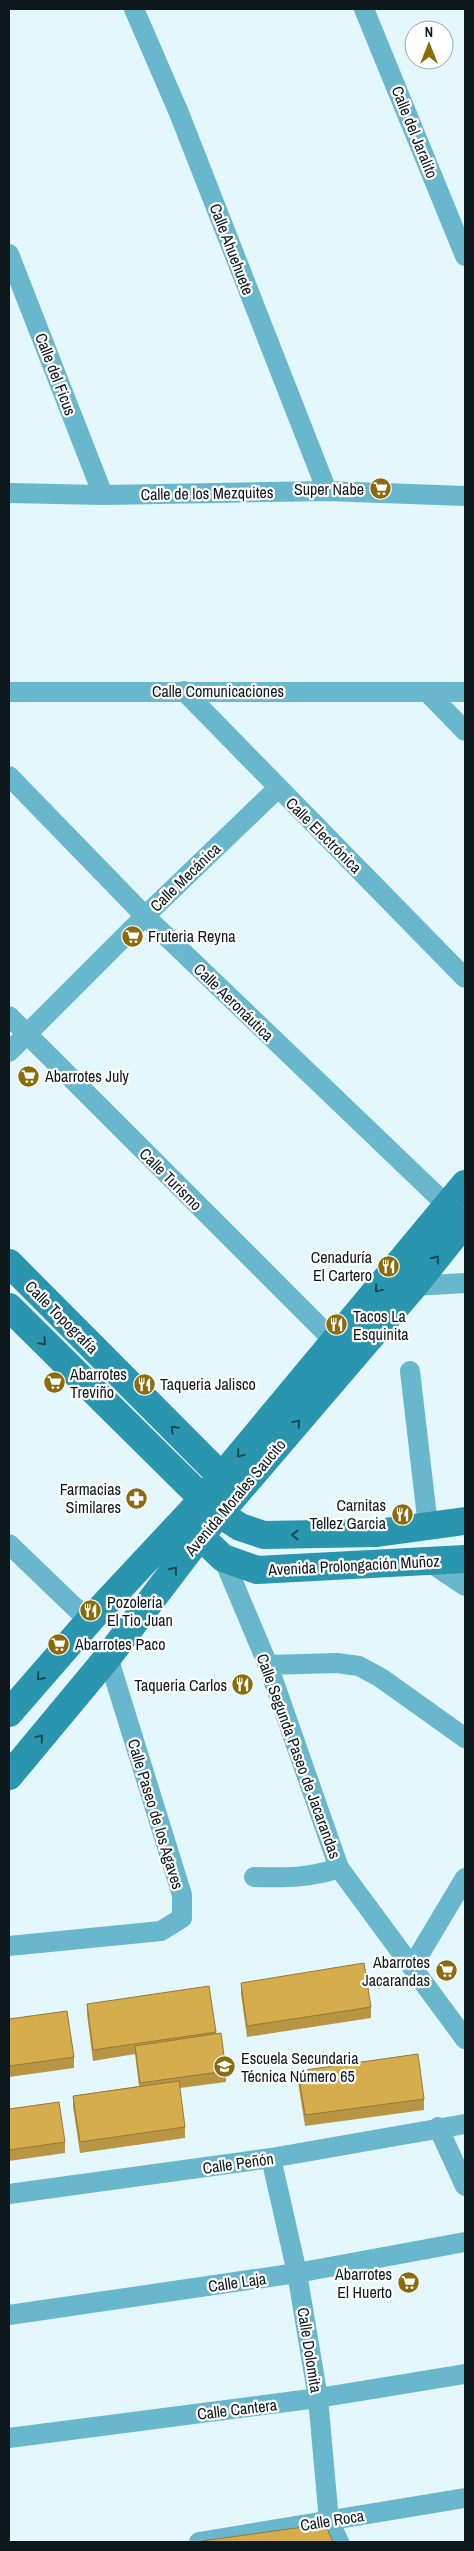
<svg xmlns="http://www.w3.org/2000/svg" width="474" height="2551" viewBox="0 0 474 2551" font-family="'Archivo Narrow',sans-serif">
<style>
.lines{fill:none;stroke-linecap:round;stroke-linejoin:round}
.street{stroke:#69b7cc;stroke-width:20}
.secondary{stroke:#2a95ae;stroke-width:28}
.wall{fill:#b89542}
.building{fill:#d6ad4d;stroke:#967936}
.oneway{stroke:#184a56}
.labels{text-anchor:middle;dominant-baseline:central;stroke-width:4.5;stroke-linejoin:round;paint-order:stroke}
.street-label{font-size:16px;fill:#0c181c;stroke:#fff}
.poi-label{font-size:16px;fill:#0c181c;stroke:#fff;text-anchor:start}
</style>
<rect width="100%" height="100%" fill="#e3f7fd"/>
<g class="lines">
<!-- street -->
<path class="street" d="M134 9 179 113 327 491
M364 9 465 256
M9 254 103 495
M9 493 103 495 327 491 465 496
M184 691 465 978
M9 692H465
M427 692 465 731
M9 776 145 916 456 1214
M9 1016 334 1341
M9 1052 145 916 278 788
M414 1286 465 1283
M410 1371 428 1526
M9 1544 89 1621
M223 1558 268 1665 339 1868 465 2039
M428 1561 465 1586
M268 1665 337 1663 359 1666 381 1678 465 1738
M254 1877C285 1878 310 1878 339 1868
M9 1946 161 1931 182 1918V1895L108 1657
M413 1965 465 1878
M438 2127 465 2186
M271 2158 297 2273 318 2398 329 2521 339 2542
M9 2194 271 2158 465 2124
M9 2315 297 2273 465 2242
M9 2438 318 2398 465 2374
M199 2542 465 2498"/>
<!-- secondary -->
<path class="secondary" d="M9 1263 221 1476
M9 1307 203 1499
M220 1514 240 1527 264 1535 377 1533 465 1521
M201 1518 200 1536 223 1558 257 1570 465 1559
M9 1713 89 1621 203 1499 465 1184
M9 1776 108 1657 200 1536 414 1286 465 1222"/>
</g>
<!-- wall -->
<path class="wall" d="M241 1983 371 2007V2018L247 2037 241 1994Z
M87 2004 216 2032 226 2071V2082L180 2088 185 2127V2138L80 2153 73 2107V2096L139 2086 135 2054 93 2061 87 2014Z
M9 2019 74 2057V2068L9 2077Z
M298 2071 424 2099V2110L305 2126 298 2082Z
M9 2109 65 2142V2153L9 2161Z"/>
<!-- building -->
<path class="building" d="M364 1963 371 2007 247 2026 241 1983Z
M209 1986 216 2032 93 2050 87 2004Z
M67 2011 74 2057 9 2066V2019Z
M221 2033 226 2071 140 2083 135 2046Z
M418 2054 424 2099 305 2115 298 2071Z
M179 2081 185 2127 80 2142 73 2096Z
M59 2102 65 2142 9 2150V2109Z
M325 2524 333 2542H202V2541Z"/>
<!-- one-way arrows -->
<defs><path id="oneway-chevron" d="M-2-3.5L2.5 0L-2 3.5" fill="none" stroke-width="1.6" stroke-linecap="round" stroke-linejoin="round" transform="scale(1.25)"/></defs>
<g class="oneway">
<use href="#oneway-chevron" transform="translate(436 1259) rotate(-51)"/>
<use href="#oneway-chevron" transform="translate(378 1289) rotate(130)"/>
<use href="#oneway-chevron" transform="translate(43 1342) rotate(45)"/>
<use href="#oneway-chevron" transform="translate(297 1423) rotate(-50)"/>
<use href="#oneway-chevron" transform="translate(174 1429) rotate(-135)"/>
<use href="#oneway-chevron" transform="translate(240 1454) rotate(130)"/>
<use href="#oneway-chevron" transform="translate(295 1535) rotate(-180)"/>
<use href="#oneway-chevron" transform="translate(174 1570) rotate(-52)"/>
<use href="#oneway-chevron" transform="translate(40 1677) rotate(131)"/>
<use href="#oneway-chevron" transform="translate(40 1738) rotate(-50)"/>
</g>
<!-- icons -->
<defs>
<symbol id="supermarket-disc" viewBox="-11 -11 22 22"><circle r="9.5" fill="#8c6b0d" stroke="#fff"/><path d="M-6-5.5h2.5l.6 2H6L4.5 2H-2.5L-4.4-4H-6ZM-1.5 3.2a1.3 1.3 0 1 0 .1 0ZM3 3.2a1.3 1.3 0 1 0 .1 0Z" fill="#fff"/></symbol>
<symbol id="restaurant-disc" viewBox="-11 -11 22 22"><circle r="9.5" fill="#8c6b0d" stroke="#fff"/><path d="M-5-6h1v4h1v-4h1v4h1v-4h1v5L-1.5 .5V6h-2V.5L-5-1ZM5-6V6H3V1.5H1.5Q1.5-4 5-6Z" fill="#fff"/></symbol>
<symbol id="pharmacy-disc" viewBox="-11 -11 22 22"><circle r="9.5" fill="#8c6b0d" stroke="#fff"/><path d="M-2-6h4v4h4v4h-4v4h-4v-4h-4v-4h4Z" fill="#fff"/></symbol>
<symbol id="school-disc" viewBox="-11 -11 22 22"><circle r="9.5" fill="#8c6b0d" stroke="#fff"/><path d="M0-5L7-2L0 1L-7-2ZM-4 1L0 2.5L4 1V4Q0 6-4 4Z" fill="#fff"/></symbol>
</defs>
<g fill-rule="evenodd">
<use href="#supermarket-disc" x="368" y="476" width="25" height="25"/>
<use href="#supermarket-disc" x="120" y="924" width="25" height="25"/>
<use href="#supermarket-disc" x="16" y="1064" width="25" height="25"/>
<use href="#restaurant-disc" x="376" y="1254" width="25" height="25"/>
<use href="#restaurant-disc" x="324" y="1312" width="25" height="25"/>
<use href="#supermarket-disc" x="42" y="1370" width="25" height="25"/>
<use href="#restaurant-disc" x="132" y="1372" width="25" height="25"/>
<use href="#pharmacy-disc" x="124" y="1486" width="25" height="25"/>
<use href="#restaurant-disc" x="390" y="1502" width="25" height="25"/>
<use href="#restaurant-disc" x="78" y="1598" width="25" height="25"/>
<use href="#supermarket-disc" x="46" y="1632" width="25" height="25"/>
<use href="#restaurant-disc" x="230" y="1672" width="25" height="25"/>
<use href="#supermarket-disc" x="434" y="1958" width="25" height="25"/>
<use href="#school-disc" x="212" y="2054" width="25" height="25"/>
<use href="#supermarket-disc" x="396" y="2270" width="25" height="25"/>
</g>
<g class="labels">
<!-- street labels -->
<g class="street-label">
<text transform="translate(415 132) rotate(68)">Calle del Jaralito</text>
<text transform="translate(232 249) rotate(69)">Calle Ahuehuete</text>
<text transform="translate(56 374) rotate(69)">Calle del Ficus</text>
<text transform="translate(207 493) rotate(-1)">Calle de los Mezquites</text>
<text x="218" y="691">Calle Comunicaciones</text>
<text transform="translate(324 835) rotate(45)">Calle Electrónica</text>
<text transform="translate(185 877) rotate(-44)">Calle Mecánica</text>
<text transform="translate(234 1002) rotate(44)">Calle Aeronáutica</text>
<text transform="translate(171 1179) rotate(45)">Calle Turismo</text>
<text transform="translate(62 1317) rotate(45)">Calle Topografía</text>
<text transform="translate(235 1497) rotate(-50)">Avenida Morales Saucito</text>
<text transform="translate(354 1565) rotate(-3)">Avenida Prolongación Muñoz</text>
<text transform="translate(299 1756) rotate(70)">Calle Segunda Paseo de Jacarandas</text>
<text transform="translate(156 1814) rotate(73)">Calle Paseo de los Agaves</text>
<text transform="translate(238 2163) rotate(-8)">Calle Peñón</text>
<text transform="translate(237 2282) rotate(-8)">Calle Laja</text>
<text transform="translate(310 2350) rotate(81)">Calle Dolomita</text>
<text transform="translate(237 2409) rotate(-7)">Calle Cantera</text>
<text transform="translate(332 2520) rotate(-9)">Calle Roca</text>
</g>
<!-- poi labels -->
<g class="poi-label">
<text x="364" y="489" text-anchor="end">Super Nabe</text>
<text x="148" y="936">Fruteria Reyna</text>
<text x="45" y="1076">Abarrotes July</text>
<text x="372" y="1257" text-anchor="end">Cenaduría<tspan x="372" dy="18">El Cartero</tspan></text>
<text x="353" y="1316">Tacos La<tspan x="353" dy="18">Esquinita</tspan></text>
<text x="70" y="1374">Abarrotes<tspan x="70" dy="18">Treviño</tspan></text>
<text x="160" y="1384">Taqueria Jalisco</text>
<text x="121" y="1489" text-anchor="end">Farmacias<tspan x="121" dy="18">Similares</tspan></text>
<text x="386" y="1505" text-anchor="end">Carnitas<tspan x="386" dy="18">Tellez Garcia</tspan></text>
<text x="107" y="1602">Pozolería<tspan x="107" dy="18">El Tio Juan</tspan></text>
<text x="75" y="1644">Abarrotes Paco</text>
<text x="227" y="1685" text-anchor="end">Taqueria Carlos</text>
<text x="430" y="1962" text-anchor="end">Abarrotes<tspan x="430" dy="18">Jacarandas</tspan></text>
<text x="241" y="2058">Escuela Secundaria<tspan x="241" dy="18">Técnica Número 65</tspan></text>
<text x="392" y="2274" text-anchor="end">Abarrotes<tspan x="392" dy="18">El Huerto</tspan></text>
</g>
</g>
<!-- border -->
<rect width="474" height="2551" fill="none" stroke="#0c181c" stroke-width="20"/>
<!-- north arrow -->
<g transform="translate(429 45)"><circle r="24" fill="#ffffff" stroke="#9ea3a4"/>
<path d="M0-4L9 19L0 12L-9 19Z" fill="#8c6b0d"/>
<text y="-8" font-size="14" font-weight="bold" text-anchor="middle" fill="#0c181c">N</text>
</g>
</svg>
